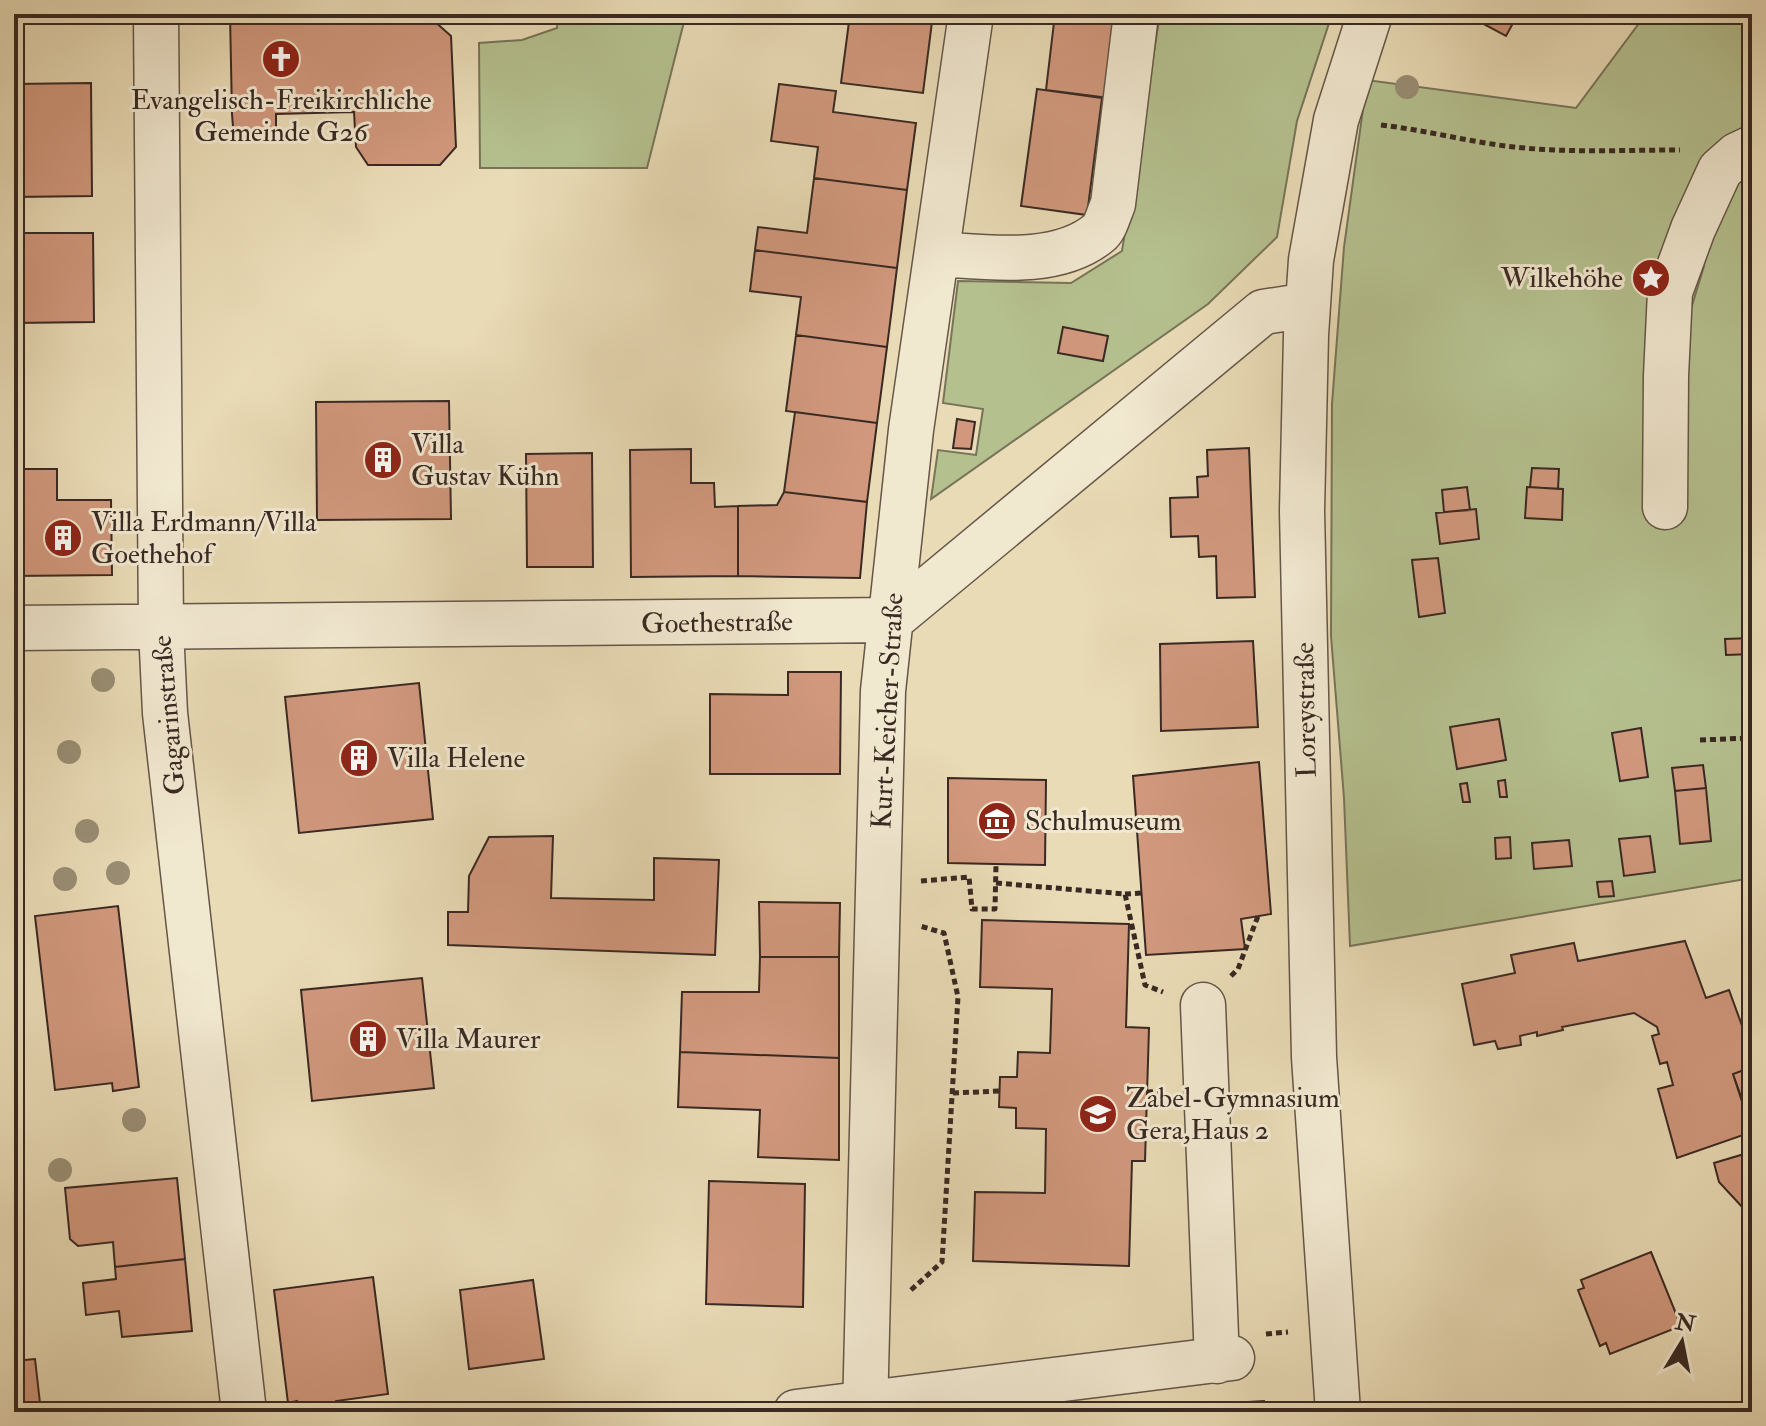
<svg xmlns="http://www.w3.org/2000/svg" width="1766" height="1426" viewBox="0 0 1766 1426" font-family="'IM FELL Double Pica',serif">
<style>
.green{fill:#b5c08f;stroke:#777459;stroke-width:2;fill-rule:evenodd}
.building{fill:#d1987d;stroke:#392923;stroke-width:2}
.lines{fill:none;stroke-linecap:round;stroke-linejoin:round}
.minor-casing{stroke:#655648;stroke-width:47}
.path{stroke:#392923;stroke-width:5;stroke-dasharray:6 4;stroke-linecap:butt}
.minor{stroke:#f1e8d0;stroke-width:44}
.tree{fill:#998e74}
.labels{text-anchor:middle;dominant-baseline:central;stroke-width:6;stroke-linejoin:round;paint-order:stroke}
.poi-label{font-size:28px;fill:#392923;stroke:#f1e8d0;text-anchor:start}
.street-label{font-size:28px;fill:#392923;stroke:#f1e8d0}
</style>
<rect width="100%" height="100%" fill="#e9dbb6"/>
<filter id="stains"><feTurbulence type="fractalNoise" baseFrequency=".0025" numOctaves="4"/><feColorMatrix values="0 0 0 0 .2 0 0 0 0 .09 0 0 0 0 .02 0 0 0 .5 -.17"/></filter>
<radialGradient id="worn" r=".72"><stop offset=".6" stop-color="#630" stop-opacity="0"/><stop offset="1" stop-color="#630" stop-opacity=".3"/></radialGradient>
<!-- green -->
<path class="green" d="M558 14H686L647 168H480L479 43 522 40 557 28Z
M1160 14H1332L1297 121 1277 237 1208 304 931 499 938 450 976 455 983 409 943 403 958 281 1071 283 1122 251Z
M1646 14H1752V878L1350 946 1344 798 1331 636 1332 404 1344 247 1367 80 1576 108ZM1667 258 1704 266 1687 322Z"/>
<!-- building -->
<path class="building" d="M230 14H375V19L433 20 451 36 456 147 440 165H368L356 147 354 112 276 114V127L264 139H244L233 127 232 114Z
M850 14H933L923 93 841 83Z
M1055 14H1120L1109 98 1046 90Z
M1465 14H1518L1506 36Z
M91 83 92 196 14 197V84Z
M779 84 836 91 833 112 916 123 907 190 814 178 818 147 771 141Z
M1037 89 1102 98 1087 215 1021 206Z
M814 178 907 190 897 268 755 250 758 227 807 233Z
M14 233H93L94 322 14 323Z
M755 250 897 268 887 347 796 335 801 297 750 291Z
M1063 327 1108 336 1103 361 1058 353Z
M796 335 887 347 877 423 786 411Z
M449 401 451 519 317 520 316 402Z
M795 412 877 423 867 502 784 492Z
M957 419 975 422 971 449 953 448Z
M1249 448 1255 597 1217 598 1216 556 1199 557 1198 536 1171 537 1170 498 1198 497 1197 477 1208 476 1207 450Z
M691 449V483H714L715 507 738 506V576L631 577 630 450Z
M592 453 593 567H527L526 454Z
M1532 468 1559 469 1558 489 1530 487Z
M14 469H57V500H111L112 575 14 576Z
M1467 487 1470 510 1444 512 1442 490Z
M1527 487 1563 489 1562 520 1525 518Z
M784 492 867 502 860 578 738 576V506L777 505Z
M1476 509 1479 539 1440 544 1436 513Z
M1438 558 1445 613 1419 617 1412 560Z
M1752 638V654L1726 655 1725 639Z
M1253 641 1258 727 1161 731 1160 644Z
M788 672H841L840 774H710V694L788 695Z
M419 683 433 819 299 833 285 697Z
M1499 719 1506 760 1457 769 1450 727Z
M1641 728 1648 777 1620 781 1612 733Z
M1259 762 1271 914 1241 919 1245 949 1146 955 1133 776Z
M1703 765 1706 788 1675 791 1672 768Z
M948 778 1046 780 1045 865 948 863Z
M1505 780 1507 797H1500L1498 781Z
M1467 783 1470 802H1463L1460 784Z
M1706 788 1711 841 1680 844 1675 791Z
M553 836 551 898 654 900V858L719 860 715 955 448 945V912H468L469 876 489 837Z
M1650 836 1655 872 1624 876 1619 839Z
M1510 837 1511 858 1496 859 1495 838Z
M1569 840 1572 866 1534 869 1532 843Z
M1612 881 1614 896 1599 897 1597 882Z
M759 902 840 903 839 957H760Z
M118 906 139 1087 113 1091 112 1083 55 1090 35 916Z
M982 920 1129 924 1126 1027 1149 1028 1145 1161H1132L1129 1266 973 1261 975 1192 1045 1193 1046 1129 1016 1128V1108L999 1107 1000 1077H1017L1018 1052 1050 1053 1052 989 980 987Z
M1685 941 1706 998 1729 990 1752 1053V1067L1733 1074 1752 1132 1677 1158 1658 1089 1673 1085 1667 1062 1660 1064 1652 1036 1659 1034 1657 1027 1634 1013 1562 1027 1563 1030 1537 1036V1032L1520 1036 1521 1045 1498 1049 1495 1041 1474 1045 1462 984 1515 973 1511 955 1574 943 1578 961Z
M760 957H839V1058L680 1052 682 992H759Z
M422 978 434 1088 312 1101 301 990Z
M680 1052 839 1058V1160L758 1157 760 1110 678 1107Z
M1752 1067V1102L1744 1105 1733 1074Z
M19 1131 23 1169 14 1170V1132Z
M1751 1152 1752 1153V1235L1745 1210 1719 1182 1714 1163Z
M177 1178 185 1259 115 1267 113 1242 78 1246 70 1239 65 1188Z
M709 1181 805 1184 803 1307 706 1304Z
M1651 1252 1681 1326 1610 1354 1606 1343 1600 1346 1578 1290 1584 1288 1581 1280Z
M185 1259 192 1331 122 1337 119 1311 86 1315 83 1283 116 1279 115 1267Z
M373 1277 388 1394 336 1401 337 1412H298L297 1401 288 1403 274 1290Z
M533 1280 544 1359 469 1369 460 1290Z
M35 1359 41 1412H14V1361Z
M1056 1401 1057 1412H999V1407Z
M1264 1401 1266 1412 1110 1410Z"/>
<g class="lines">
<defs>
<path id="minor" d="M156 14 161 629 165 713 244 1412
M937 254C987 257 1058 268 1100 232 1106 226 1109 213 1113 204L1136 14
M1665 507 1666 376 1670 292 1693 229 1720 170 1737 155 1752 148
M14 628 891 620 1263 312 1308 305
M1203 1005 1217 1361
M796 1412 1232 1358
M865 1412 883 691 911 430 971 14
M1338 1412 1314 1057 1302 511 1306 335 1311 260 1336 120 1370 14"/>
</defs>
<!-- minor casing -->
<use href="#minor" class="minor-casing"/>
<!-- path -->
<path class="path" d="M1381 125C1425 130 1469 142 1514 147 1569 153 1625 150 1680 150
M1700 740 1752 738
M921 881 969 877 972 909H995L996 864
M996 883 1125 894 1145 985 1163 992
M1125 894 1142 893
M1231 976 1238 969 1258 916
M1147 1092 1166 1091
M953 1093 1000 1091
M911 1290 942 1262 958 997 944 933 920 926
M1266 1334 1288 1332"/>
<!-- minor -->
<use href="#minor" class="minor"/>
</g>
<!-- trees -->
<g class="tree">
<circle cx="1407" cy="87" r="12"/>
<circle cx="103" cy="680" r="12"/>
<circle cx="69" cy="752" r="12"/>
<circle cx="87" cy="831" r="12"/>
<circle cx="118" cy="873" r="12"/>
<circle cx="65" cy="879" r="12"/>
<circle cx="134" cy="1120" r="12"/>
<circle cx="60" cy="1170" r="12"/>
</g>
<!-- icons -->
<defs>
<symbol id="church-disc" viewBox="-11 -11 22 22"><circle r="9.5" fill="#8f2418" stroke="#f1e8d0"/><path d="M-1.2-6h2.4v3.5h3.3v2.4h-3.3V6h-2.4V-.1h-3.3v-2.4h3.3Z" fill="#fff"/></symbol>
<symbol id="sight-disc" viewBox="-11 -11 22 22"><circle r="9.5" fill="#8f2418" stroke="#f1e8d0"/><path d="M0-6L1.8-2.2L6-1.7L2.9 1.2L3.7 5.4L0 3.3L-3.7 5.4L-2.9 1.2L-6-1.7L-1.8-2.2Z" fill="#fff"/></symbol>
<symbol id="building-disc" viewBox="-11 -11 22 22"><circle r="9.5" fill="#8f2418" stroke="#f1e8d0"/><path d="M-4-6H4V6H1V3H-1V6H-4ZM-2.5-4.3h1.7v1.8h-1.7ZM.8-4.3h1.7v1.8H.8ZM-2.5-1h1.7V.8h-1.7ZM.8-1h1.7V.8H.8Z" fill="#fff"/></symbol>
<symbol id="museum-disc" viewBox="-11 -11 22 22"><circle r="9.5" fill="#8f2418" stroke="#f1e8d0"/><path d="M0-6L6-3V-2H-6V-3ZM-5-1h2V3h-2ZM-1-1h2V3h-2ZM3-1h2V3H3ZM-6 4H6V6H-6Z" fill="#fff"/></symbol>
<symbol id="school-disc" viewBox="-11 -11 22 22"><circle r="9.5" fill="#8f2418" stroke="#f1e8d0"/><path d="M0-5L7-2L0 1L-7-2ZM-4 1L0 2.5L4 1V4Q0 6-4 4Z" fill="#fff"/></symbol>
</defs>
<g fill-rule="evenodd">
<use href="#church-disc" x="259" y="37" width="44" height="44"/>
<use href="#sight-disc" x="1629" y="256" width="44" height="44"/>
<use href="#building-disc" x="361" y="438" width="44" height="44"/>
<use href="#building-disc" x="41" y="516" width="44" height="44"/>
<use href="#building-disc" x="337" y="736" width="44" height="44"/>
<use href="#museum-disc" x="975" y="799" width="44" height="44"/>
<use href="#building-disc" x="346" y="1017" width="44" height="44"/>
<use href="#school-disc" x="1076" y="1092" width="44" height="44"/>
</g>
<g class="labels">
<!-- poi labels -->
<g class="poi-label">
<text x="281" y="100" text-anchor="middle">Evangelisch-Freikirchliche<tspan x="281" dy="32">Gemeinde G26</tspan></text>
<text x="1623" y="278" text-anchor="end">Wilkehöhe</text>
<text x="411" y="444">Villa<tspan x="411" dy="32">Gustav Kühn</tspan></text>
<text x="91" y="522">Villa Erdmann/Villa<tspan x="91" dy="32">Goethehof</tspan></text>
<text x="387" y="758">Villa Helene</text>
<text x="1025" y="821">Schulmuseum</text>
<text x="396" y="1039">Villa Maurer</text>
<text x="1126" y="1098">Zabel-Gymnasium<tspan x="1126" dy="32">Gera,Haus 2</tspan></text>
</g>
<!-- street labels -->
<g class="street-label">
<text transform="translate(717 623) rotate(-1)">Goethestraße</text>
<text transform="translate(1306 710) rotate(-91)">Loreystraße</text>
<text transform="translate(888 711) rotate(-87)">Kurt-Keicher-Straße</text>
<text transform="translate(169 715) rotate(-95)">Gagarinstraße</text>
</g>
</g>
<!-- margin -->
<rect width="1766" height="1426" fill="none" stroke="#e9dbb6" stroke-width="48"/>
<rect x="16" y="16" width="1734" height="1394" fill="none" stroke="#392923" stroke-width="4"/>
<rect x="24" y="24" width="1718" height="1378" fill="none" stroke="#392923" stroke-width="2"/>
<!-- north arrow -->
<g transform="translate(1682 1342) rotate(10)" stroke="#f1e8d0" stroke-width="6" paint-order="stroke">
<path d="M0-6L14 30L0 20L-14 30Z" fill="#392923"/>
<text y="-12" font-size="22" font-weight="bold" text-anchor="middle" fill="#392923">N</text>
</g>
<rect width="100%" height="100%" filter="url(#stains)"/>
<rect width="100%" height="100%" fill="url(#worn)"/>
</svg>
